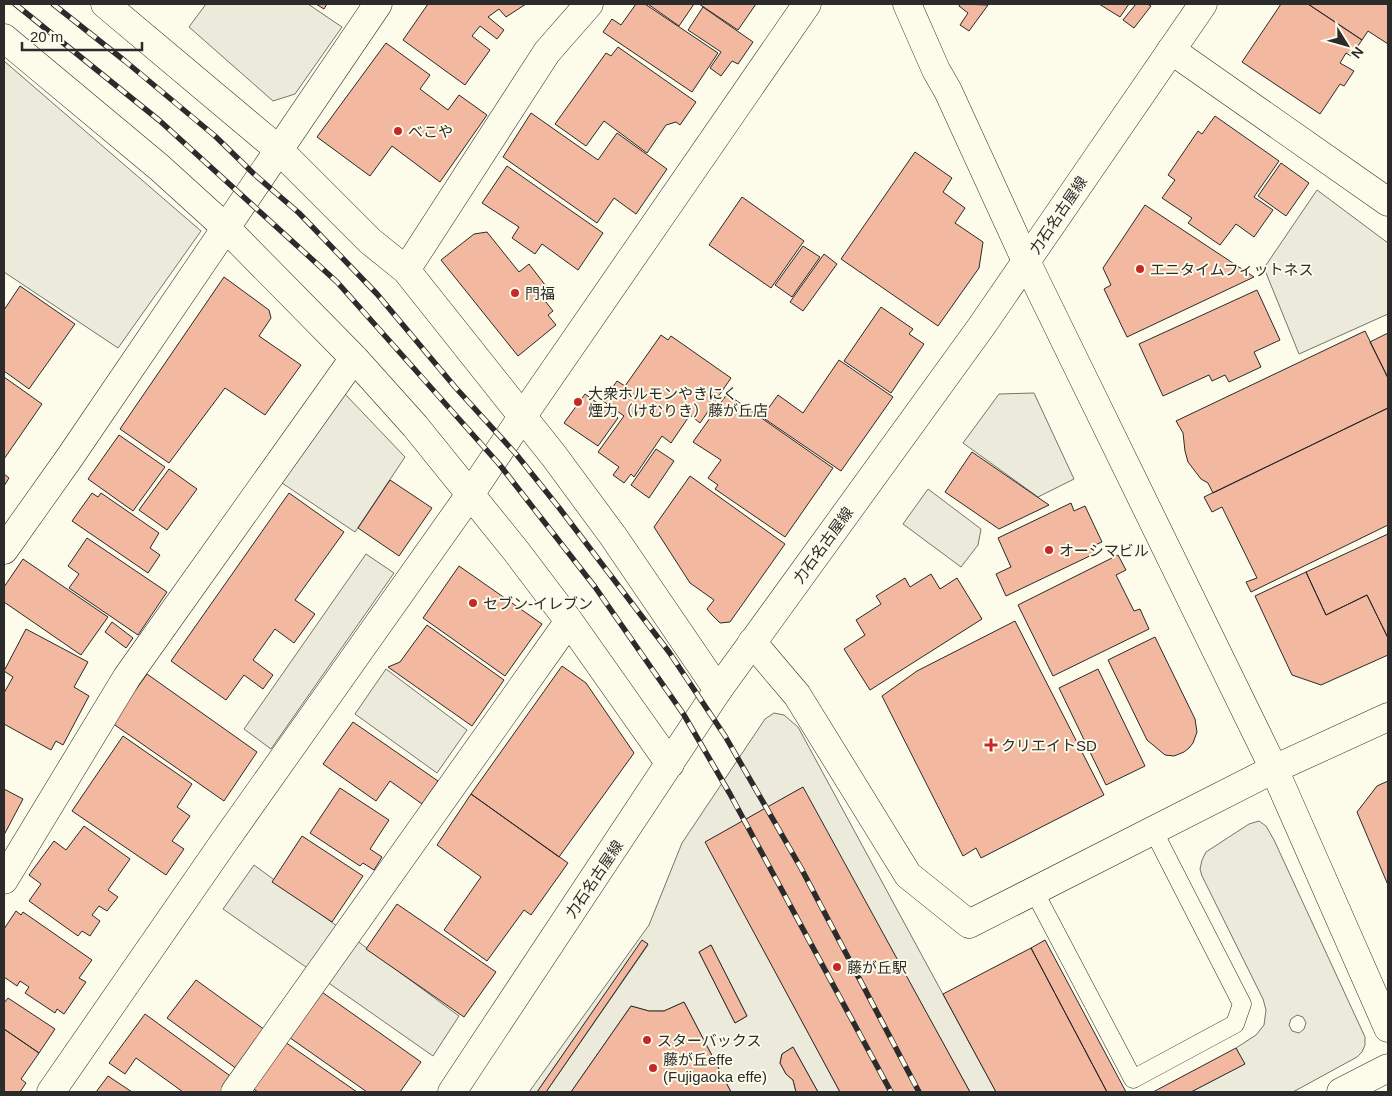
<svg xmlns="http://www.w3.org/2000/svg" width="1392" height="1096" viewBox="0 0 1392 1096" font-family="Arial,'Noto Sans JP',sans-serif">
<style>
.parking{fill:#eceadb;stroke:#74746e;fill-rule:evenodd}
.building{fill:#f2b8a0;stroke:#2b2b2b}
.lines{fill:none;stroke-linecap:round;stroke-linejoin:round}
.service-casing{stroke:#2b2b2b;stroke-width:19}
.minor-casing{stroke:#2b2b2b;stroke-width:29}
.tertiary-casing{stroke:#2b2b2b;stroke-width:29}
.primary-casing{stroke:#2b2b2b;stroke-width:29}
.service{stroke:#fdfbea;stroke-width:18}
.minor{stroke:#fdfbea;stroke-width:28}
.tertiary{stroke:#fdfbea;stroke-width:28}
.primary{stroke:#fdfbea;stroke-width:28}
.rail-casing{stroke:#2b2b2b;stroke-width:5.5}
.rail{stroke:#fdfbea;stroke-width:4;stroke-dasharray:11;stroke-linecap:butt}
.poi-dot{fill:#c62828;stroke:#fdfbea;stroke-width:2}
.labels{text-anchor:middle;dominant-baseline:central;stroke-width:4;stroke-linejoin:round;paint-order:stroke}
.poi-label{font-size:15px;fill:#2b2b2b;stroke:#fdfbea;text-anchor:start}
.street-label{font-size:15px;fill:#2b2b2b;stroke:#fdfbea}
</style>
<rect width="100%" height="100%" fill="#fdfbea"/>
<!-- parking -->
<path class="parking" d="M206 4H308L342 27 295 94 273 101 189 27Z
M4 61 201 231 118 348 4 272Z
M1317 190 1388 243V314L1299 354 1264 268Z
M1034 393 1074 479 1038 497 963 443 999 394Z
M345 394 405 457 355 532 282 483Z
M928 489 981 529 978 545 961 567 903 524Z
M366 554 394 573 271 749 244 729Z
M386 669 467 730 437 773 355 714Z
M774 713 784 715 798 727 996 1092H970L802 788 706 842 840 1092H818L793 1047 782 1054 780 1063 786 1074 793 1080 796 1092H731L684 1002 664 1011H649L631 1006 571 1092H546L648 945 642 941 537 1092H529L649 925 682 843 765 719ZM711 945 747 1016 735 1023 699 952Z
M1259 821 1266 826 1274 840 1365 1037V1045L1362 1052 1357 1057 1293 1092H1191L1244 1064 1236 1048 1256 1035 1264 1025 1266 1010 1263 999 1202 876 1200 869 1202 860 1206 852 1249 824ZM1297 1015 1303 1017 1306 1023 1304 1029 1299 1033 1292 1031 1289 1025 1291 1019Z
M254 865 459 1016 433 1056 223 909Z"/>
<!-- building -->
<path class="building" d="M316 4H327L324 9Z
M428 4H526L506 17 499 9 488 17 504 30 497 39 480 26 472 36 490 50 465 85 403 40Z
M636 4H645L718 53 692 92 603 32 612 19 621 25Z
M648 4H694L679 26Z
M699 4H756L738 30Z
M960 4 988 5 969 31 960 25 968 13 959 6Z
M1099 4H1129L1120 17Z
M1136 4H1147L1151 6 1134 28 1123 20Z
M1281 4H1308L1362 40 1351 56 1346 53 1340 63 1354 71 1344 86 1340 84 1320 114 1242 62Z
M1308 4H1388V44L1368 31 1362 40Z
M703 7 753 42 738 64 732 61 721 76 710 68 721 52 688 30Z
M386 43 430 75 420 89 448 110 459 95 487 115 440 182 392 146 370 176 317 137Z
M618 47 696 102 680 125 676 122 666 125 647 153 604 121 586 146 555 124 606 53 611 56Z
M531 113 598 160 617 133 667 169 636 214 614 198 597 223 503 157Z
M1215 116 1279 161 1254 197 1273 210 1254 237 1236 224 1220 245 1188 223 1192 218 1162 198 1175 180 1168 175 1198 131 1202 134Z
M915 152 952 178 943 192 965 208 955 223 983 242 979 268 938 326 841 259Z
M1281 163 1309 183 1286 216 1258 196Z
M507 166 603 233 578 270 542 244 535 254 512 238 519 227 482 203Z
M742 197 804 241 771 288 709 245Z
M1145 205 1254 277 1127 337 1104 289 1111 285 1103 268Z
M487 232 519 272 529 264 549 290 542 297 553 311 548 315 556 325 518 356 441 260 474 234Z
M803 246 820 257 792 297 775 285Z
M824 254 837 264 803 311 790 302Z
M224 277 269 310 271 318 259 336 301 365 265 415 225 388 169 463 120 429Z
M20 286 75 324 29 389 4 371V310Z
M1257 290 1280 340 1254 352 1261 367 1229 382 1225 375 1212 381 1209 375 1163 396 1139 344Z
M881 307 913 329 909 334 924 344 891 393 844 361Z
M1365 331 1388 378V408L1213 493 1208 483 1201 479 1188 462 1185 451 1183 433 1176 421Z
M1388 333V378L1370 342Z
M661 335 668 340 671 336 731 378 700 423 690 415 671 443 662 436 634 477 631 474 624 483 613 475 619 467 598 452 624 416 603 401 617 381 625 386Z
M839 360 893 397 841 471 762 417 778 395 803 413Z
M4 377 42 404 4 459Z
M585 394 618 418 598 446 564 423Z
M727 394 833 468 785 537 715 489 718 485 708 478 721 460 693 442Z
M1388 408V525L1251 592 1246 582 1257 578 1222 507 1212 512 1204 497Z
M119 435 165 467 133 511 88 479Z
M656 449 674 461 649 498 631 485Z
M972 452 1049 505 999 529 945 492Z
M169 469 197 489 167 530 139 510Z
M4 474 9 478 4 486Z
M690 476 785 544 730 622 720 623 712 615 707 609 714 600 690 583 654 527Z
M390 480 432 508 399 556 358 528Z
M92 493 98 497 101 493 159 533 150 548 160 555 148 573 72 521Z
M289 493 344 532 295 600 315 614 294 643 275 629 253 660 273 675 263 689 244 675 226 700 171 661Z
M1071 503 1074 511 1085 506 1102 542 1093 546 1096 553 1006 596 996 574 1011 567 998 538Z
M1388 534V638L1367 595 1326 615 1306 572Z
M87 538 167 592 138 635 69 588 79 574 68 566Z
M1118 555 1126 570 1116 575 1134 611 1140 609 1149 629 1053 676 1018 605Z
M23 559 108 617 81 655 4 602V587Z
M459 566 542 624 505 676 423 618Z
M1306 572 1326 615 1367 595 1388 638V655L1321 685 1292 675 1255 596Z
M931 574 940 589 957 578 982 619 870 690 844 649 865 635 856 620 881 604 876 596 905 578 910 587Z
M1015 621 1104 795 981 858 976 848 963 856 882 696 917 671Z
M112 622 133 638 126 648 105 632Z
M427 625 504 680 472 726 388 667 400 662Z
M26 629 88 662 74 687 89 696 63 745 56 741 51 750 4 724V693L13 677 4 671Z
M1155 637 1195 719 1197 732 1193 743 1189 748 1184 752 1174 756 1165 755 1147 740 1108 660Z
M562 666 586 683 634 753 559 857 471 794Z
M1098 669 1145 766 1106 785 1059 688Z
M147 674 257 752 224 801 112 723Z
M353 722 438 781 422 804 390 781 376 801 323 764Z
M123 736 192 784 177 807 190 816 172 841 184 849 166 875 72 811Z
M1388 781V885L1357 812 1377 786Z
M803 787 970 1092H840L705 842Z
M340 788 389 820 370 849 382 857 374 870 363 863 360 866 310 833Z
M4 789 23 799 4 835Z
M471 794 568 863 531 915 524 910 487 961 444 930 481 877 437 845Z
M84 826 130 859 108 890 118 897 107 911 99 906 92 915 100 921 90 936 82 931 78 936 29 901 41 884 29 875 54 841 66 850Z
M302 836 363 876 332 922 272 882Z
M397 904 496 972 464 1017 366 949Z
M16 911 21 915 23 912 92 960 79 978 86 982 64 1014 57 1009 55 1013 25 993 29 987 20 981 17 986 4 977V929Z
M642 940 648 944 546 1092H537Z
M1045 940 1126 1092H1107L1031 948Z
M711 945 747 1016 735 1023 699 952Z
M1031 948 1107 1092H996L943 994Z
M196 980 265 1030 237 1069 167 1018Z
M319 990 421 1062 400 1092H367L286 1035Z
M8 998 55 1029 39 1053 4 1029V1003Z
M684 1002 731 1092H571L631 1006 649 1011H664Z
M145 1014 233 1078 222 1092H183L136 1058 125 1074 109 1063Z
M4 1029 39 1053 21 1079 26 1083 20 1092H4Z
M285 1042 357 1092H258L252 1088Z
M793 1047 818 1092H796L793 1080 786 1074 780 1063 782 1054Z
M1236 1048 1245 1064 1191 1092H1153Z
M108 1076 132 1092H96Z"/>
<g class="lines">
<defs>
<path id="service" d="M1034 891 1133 1079 1235 1024 1242 1004 1153 830"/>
<path id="minor" d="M105 4 279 150 370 241 406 270 554 456 613 536 718 690
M4 38 160 168 226 228 354 358 415 426 516 551 569 621 670 764
M1171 50 1388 202
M406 270 547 52 589 4
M4 550 70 457 378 4
M752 642 797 695 908 875 969 924 1274 769
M4 880 127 677 354 358
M51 1092 224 842 471 493 522 417 807 4
M235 1092 569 621
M1341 1092 1388 1068"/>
<path id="tertiary" d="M907 4 936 70 948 91 1026 261 1274 769 1388 1028
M1274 769 1388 717"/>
<path id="primary" d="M452 1092 718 690 981 327 1203 4"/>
</defs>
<!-- service casing -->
<use href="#service" class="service-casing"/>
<!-- minor casing -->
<use href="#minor" class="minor-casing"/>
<!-- tertiary casing -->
<use href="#tertiary" class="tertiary-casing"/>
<!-- primary casing -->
<use href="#primary" class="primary-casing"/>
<!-- service -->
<use href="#service" class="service"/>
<!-- minor -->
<use href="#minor" class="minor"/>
<!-- tertiary -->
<use href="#tertiary" class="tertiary"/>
<!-- primary -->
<use href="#primary" class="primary"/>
<defs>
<path id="rail" d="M15 4 160 121 337 282 499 464 595 587 684 715 730 794 891 1092
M53 4 125 61 215 136 254 174 299 213 377 294 455 387 516 454 560 509 669 652 725 736 801 868 919 1092"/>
</defs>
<!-- rail casing -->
<use href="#rail" class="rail-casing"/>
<!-- rail -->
<use href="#rail" class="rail"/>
</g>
<!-- markers -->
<g class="poi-dot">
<circle cx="398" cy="131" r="5"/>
<circle cx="1140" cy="269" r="5"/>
<circle cx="515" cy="293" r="5"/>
<circle cx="578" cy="402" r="5"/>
<circle cx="1049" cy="550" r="5"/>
<circle cx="473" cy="603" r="5"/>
<path d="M988.5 737.5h5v5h5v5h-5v5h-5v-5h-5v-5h5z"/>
<circle cx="837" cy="967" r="5"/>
<circle cx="647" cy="1040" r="5"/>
<circle cx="653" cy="1068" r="5"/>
</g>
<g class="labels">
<!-- poi labels -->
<g class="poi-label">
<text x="408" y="131">べこや</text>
<text x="1150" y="269">エニタイムフィットネス</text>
<text x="525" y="293">門福</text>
<text x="588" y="393">大衆ホルモンやきにく<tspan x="588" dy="17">煙力（けむりき）藤が丘店</tspan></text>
<text x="1059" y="550">オーシマビル</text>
<text x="483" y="603">セブン-イレブン</text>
<text x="1001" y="745">クリエイトSD</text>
<text x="847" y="967">藤が丘駅</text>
<text x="657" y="1040">スターバックス</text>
<text x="663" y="1059">藤が丘effe<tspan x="663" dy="17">(Fujigaoka effe)</tspan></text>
</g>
<!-- street labels -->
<g class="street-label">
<text transform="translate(1058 215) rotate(-56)">力石名古屋線</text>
<text transform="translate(823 545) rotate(-54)">力石名古屋線</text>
<text transform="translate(594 879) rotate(-56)">力石名古屋線</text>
</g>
</g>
<!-- border -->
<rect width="1392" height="1096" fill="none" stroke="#2b2b2b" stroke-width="10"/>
<!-- north arrow -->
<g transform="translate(1347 45) rotate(127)" stroke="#fdfbea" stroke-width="4" paint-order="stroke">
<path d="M0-4L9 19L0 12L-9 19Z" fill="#2b2b2b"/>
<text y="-8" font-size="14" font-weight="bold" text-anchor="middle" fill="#2b2b2b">N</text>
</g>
<!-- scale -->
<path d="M22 42v8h120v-8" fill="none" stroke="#2b2b2b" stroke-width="2.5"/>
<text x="30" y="42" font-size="15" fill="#2b2b2b" stroke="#fdfbea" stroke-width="4" paint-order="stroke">20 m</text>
</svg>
